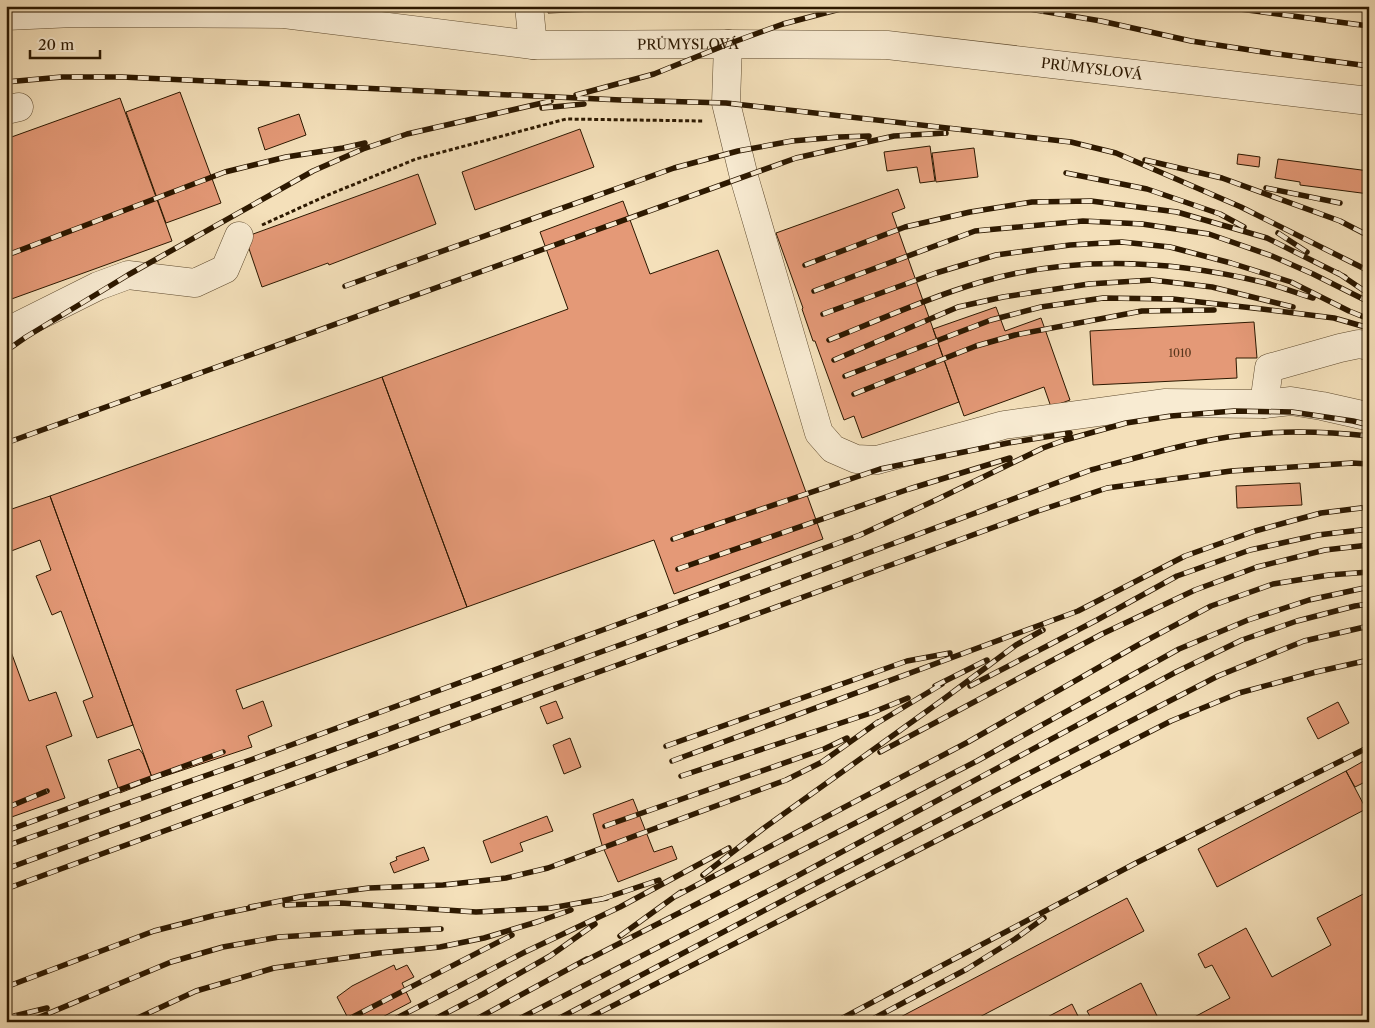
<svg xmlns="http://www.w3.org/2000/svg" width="1375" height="1028" viewBox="0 0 1375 1028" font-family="'Libre Caslon Text',serif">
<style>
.building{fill:#e49977;stroke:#2c1800}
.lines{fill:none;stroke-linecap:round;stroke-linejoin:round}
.minor-casing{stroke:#5e4a2e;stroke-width:29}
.path{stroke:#2c1800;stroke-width:3;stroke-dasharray:4 2.5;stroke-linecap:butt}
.minor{stroke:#f8ebd2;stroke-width:28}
.rail-casing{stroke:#2c1800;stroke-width:5.5}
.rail{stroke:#f8ebd2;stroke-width:4;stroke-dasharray:11;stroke-linecap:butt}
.labels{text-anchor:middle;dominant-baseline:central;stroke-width:4.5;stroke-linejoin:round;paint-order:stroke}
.number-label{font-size:11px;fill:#5a381e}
.street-label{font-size:14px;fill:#2c1800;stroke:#f8ebd2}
</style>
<rect width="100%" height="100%" fill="#f4e0ba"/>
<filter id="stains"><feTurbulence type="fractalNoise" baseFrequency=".004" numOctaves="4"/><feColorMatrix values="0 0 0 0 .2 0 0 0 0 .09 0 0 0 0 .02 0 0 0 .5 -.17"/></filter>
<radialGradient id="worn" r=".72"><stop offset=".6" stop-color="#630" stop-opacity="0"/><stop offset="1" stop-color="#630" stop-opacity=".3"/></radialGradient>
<!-- building -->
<path class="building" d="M548 6H621V10L548 13Z
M180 92 221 203 166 223 126 112Z
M120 98 172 241 6 301V139Z
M299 114 306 135 265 150 258 128Z
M580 129 594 167 475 210 462 172Z
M930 146 935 181 920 183 917 167 887 171 884 152Z
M974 148 978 177 936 182 932 153Z
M1238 154 1260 157 1259 167 1237 164Z
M1278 159 1369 171V218L1365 217 1369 194 1300 185V182L1275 178Z
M418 174 436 224 329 265 328 263 262 287 245 237Z
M898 189 905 208 892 213 959 402 862 438 854 416 844 420 815 341H813L802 309 803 308 776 233Z
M623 201 650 274 718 250 823 539 674 594 654 540 467 607 382 377 568 309 540 232Z
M996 307 1005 331 1041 318 1070 400 1051 407 1044 387 964 416 933 329Z
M1254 322 1257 358H1236L1237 378 1093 385 1090 331Z
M382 377 467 607 236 690 243 709 263 701 272 726 248 736 252 747 153 780 50 496Z
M1300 483 1302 505 1237 508 1236 486Z
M50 496 133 725 97 738 83 701 93 697 61 611 52 615 36 576 51 570 40 540 6 553V511Z
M6 638 29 701 56 692 72 736 46 746 65 798 6 819Z
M556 701 563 718 547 724 540 707Z
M1338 702 1349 723 1318 739 1307 718Z
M570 738 581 767 564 774 553 745Z
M139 749 143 754 153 780 120 793 108 760Z
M1369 758V780L1355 787 1346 771Z
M1346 771 1366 809 1217 887 1198 849Z
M633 799 654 852 672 846 677 859 618 882 602 845 593 814Z
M547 816 553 831 520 843 523 851 491 863 483 841Z
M424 847 429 860 394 873 390 863 397 860 396 857Z
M1369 891V1022H1185L1230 998 1212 965 1205 968 1198 954 1246 928 1272 977 1331 945 1317 918Z
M1127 898 1144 931 970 1022H891Z
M394 965 396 970 407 965 414 977 402 983 411 1002 373 1022H350L337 997 352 986Z
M1141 983 1160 1022H1093L1087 1011Z
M1072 1004 1081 1022H1038Z"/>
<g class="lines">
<defs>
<g id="minor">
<path d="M529 6 533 45"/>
<path id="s1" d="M6 16 74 13 284 14 533 45 728 44 887 45 1369 101"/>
<path d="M728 44 726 103 744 177 819 433 833 449 856 459 877 460 1004 425 1164 403 1264 404 1291 401 1322 406 1362 415H1369"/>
<path d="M6 110 19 107"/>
<path d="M6 332 98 286 128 275 195 283 225 269 239 236"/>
<path d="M1264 404 1269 368 1340 348 1359 344 1369 346"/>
</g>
</defs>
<!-- minor casing -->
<use href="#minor" class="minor-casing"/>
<!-- path -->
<path class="path" d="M262 225 328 195 416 159 566 119 704 121"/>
<!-- minor -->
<use href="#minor" class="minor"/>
<defs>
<path id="rail" d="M1011 6 1101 21 1191 41 1270 53 1369 66
M1217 6 1369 26
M6 82 62 77H122L621 100 726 103 1071 142 1116 153 1241 207 1369 271
M576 95 654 74 728 44 783 24 844 8 858 6
M542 108 584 104
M1145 160 1222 178 1340 221 1369 236
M1066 173 1147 189 1220 214 1244 227
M1266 188 1340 203
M1278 233 1307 252
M10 254 225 172 286 157 343 148 365 143
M805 265 905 227 970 212 1032 202 1091 201 1177 212 1267 238 1345 277
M1338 273 1369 294
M345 286 674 168 738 151 792 141 839 137 869 136
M814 291 975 231 1083 221 1142 224 1209 234 1272 256 1313 274 1369 302
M823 314 936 273 996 255 1070 245 1122 242 1170 247 1231 263 1291 282 1349 311 1369 319
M829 340C879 320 930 297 981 282 1073 255 1170 260 1262 282 1279 286 1296 293 1313 298
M6 351 26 337 128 275 313 171 363 149 407 134 551 101
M834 360 958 307 1003 297 1089 284 1152 280 1212 287 1293 307
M845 376 991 320 1041 307 1103 298 1173 299 1262 309 1334 318 1369 328
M854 394 976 346 1015 335 1142 311 1214 310
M6 443 796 158 894 136 946 133
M673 539 880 469 1008 443 1070 433
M678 569 909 489 1010 458
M935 686 987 660
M970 686 1097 620 1177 576 1250 550 1318 535 1369 529
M874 725 942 684
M666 746 907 661 950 653
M880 752 1102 634 1195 590 1257 567 1325 550 1369 545
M672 761 1078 611 1185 556 1255 531 1321 513 1369 507
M681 776 871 713 908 698
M6 808 47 791
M605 826 824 749 847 738
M6 831 223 752
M6 846 253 759 860 535 938 499 1043 448 1065 440 1126 423 1171 416 1234 411 1292 412 1353 421 1369 425
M6 869 650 634 1091 470C1136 458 1182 444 1228 437 1274 430 1322 431 1369 436
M703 875 764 828 941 701 1016 645 1043 630
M6 889 1038 511 1107 488 1231 471 1352 463 1369 464
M676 896 968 742 1138 645 1211 606 1273 584 1329 575 1369 572
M602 899 659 880
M285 905 341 903 476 912 551 908 607 898
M250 907 300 897 369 888 443 885 506 878 548 868 786 780 822 762 878 722
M534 923 571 910
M620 936 681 892
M583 962 977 761 1179 649 1248 620 1309 600 1369 587
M6 987 154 931 216 915 255 907
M6 1018 47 1008
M28 1022 171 962 223 947 279 937 359 932 441 929
M129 1022 196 991 274 968 379 953 440 947 484 938 540 921
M343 1022 512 935
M389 1022 525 952 620 907 729 848
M429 1022 483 994 550 956 595 924
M471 1022 587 959
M513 1022 797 876 1176 672 1242 640 1297 621 1355 606 1369 604
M552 1022 807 888 1218 676 1304 641 1369 626
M581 1022 1171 721 1239 693 1316 672 1369 660
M835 1022 1136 863 1369 747
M867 1022 967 969 1015 939 1044 918"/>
</defs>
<!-- rail casing -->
<use href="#rail" class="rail-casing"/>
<!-- rail -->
<use href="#rail" class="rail"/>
</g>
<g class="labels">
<!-- number labels -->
<g class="number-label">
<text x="1180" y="353">1010</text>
</g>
<!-- street labels -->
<g class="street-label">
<text stroke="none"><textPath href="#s1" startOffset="684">PRŮMYSLOVÁ</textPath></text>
<text stroke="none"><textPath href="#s1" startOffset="1089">PRŮMYSLOVÁ</textPath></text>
</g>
</g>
<!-- margin -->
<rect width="1375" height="1028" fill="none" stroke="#f4e0ba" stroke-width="25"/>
<rect x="8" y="8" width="1360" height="1013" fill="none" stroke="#2c1800" stroke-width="2.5"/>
<rect x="12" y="12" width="1350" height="1003" fill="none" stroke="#2c1800"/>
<!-- scale -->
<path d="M30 50v8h70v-8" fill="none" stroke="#2c1800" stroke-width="2.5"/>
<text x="38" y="50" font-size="15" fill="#2c1800" stroke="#f8ebd2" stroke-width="4" paint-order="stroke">20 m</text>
<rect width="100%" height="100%" filter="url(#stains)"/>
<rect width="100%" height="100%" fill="url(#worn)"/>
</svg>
